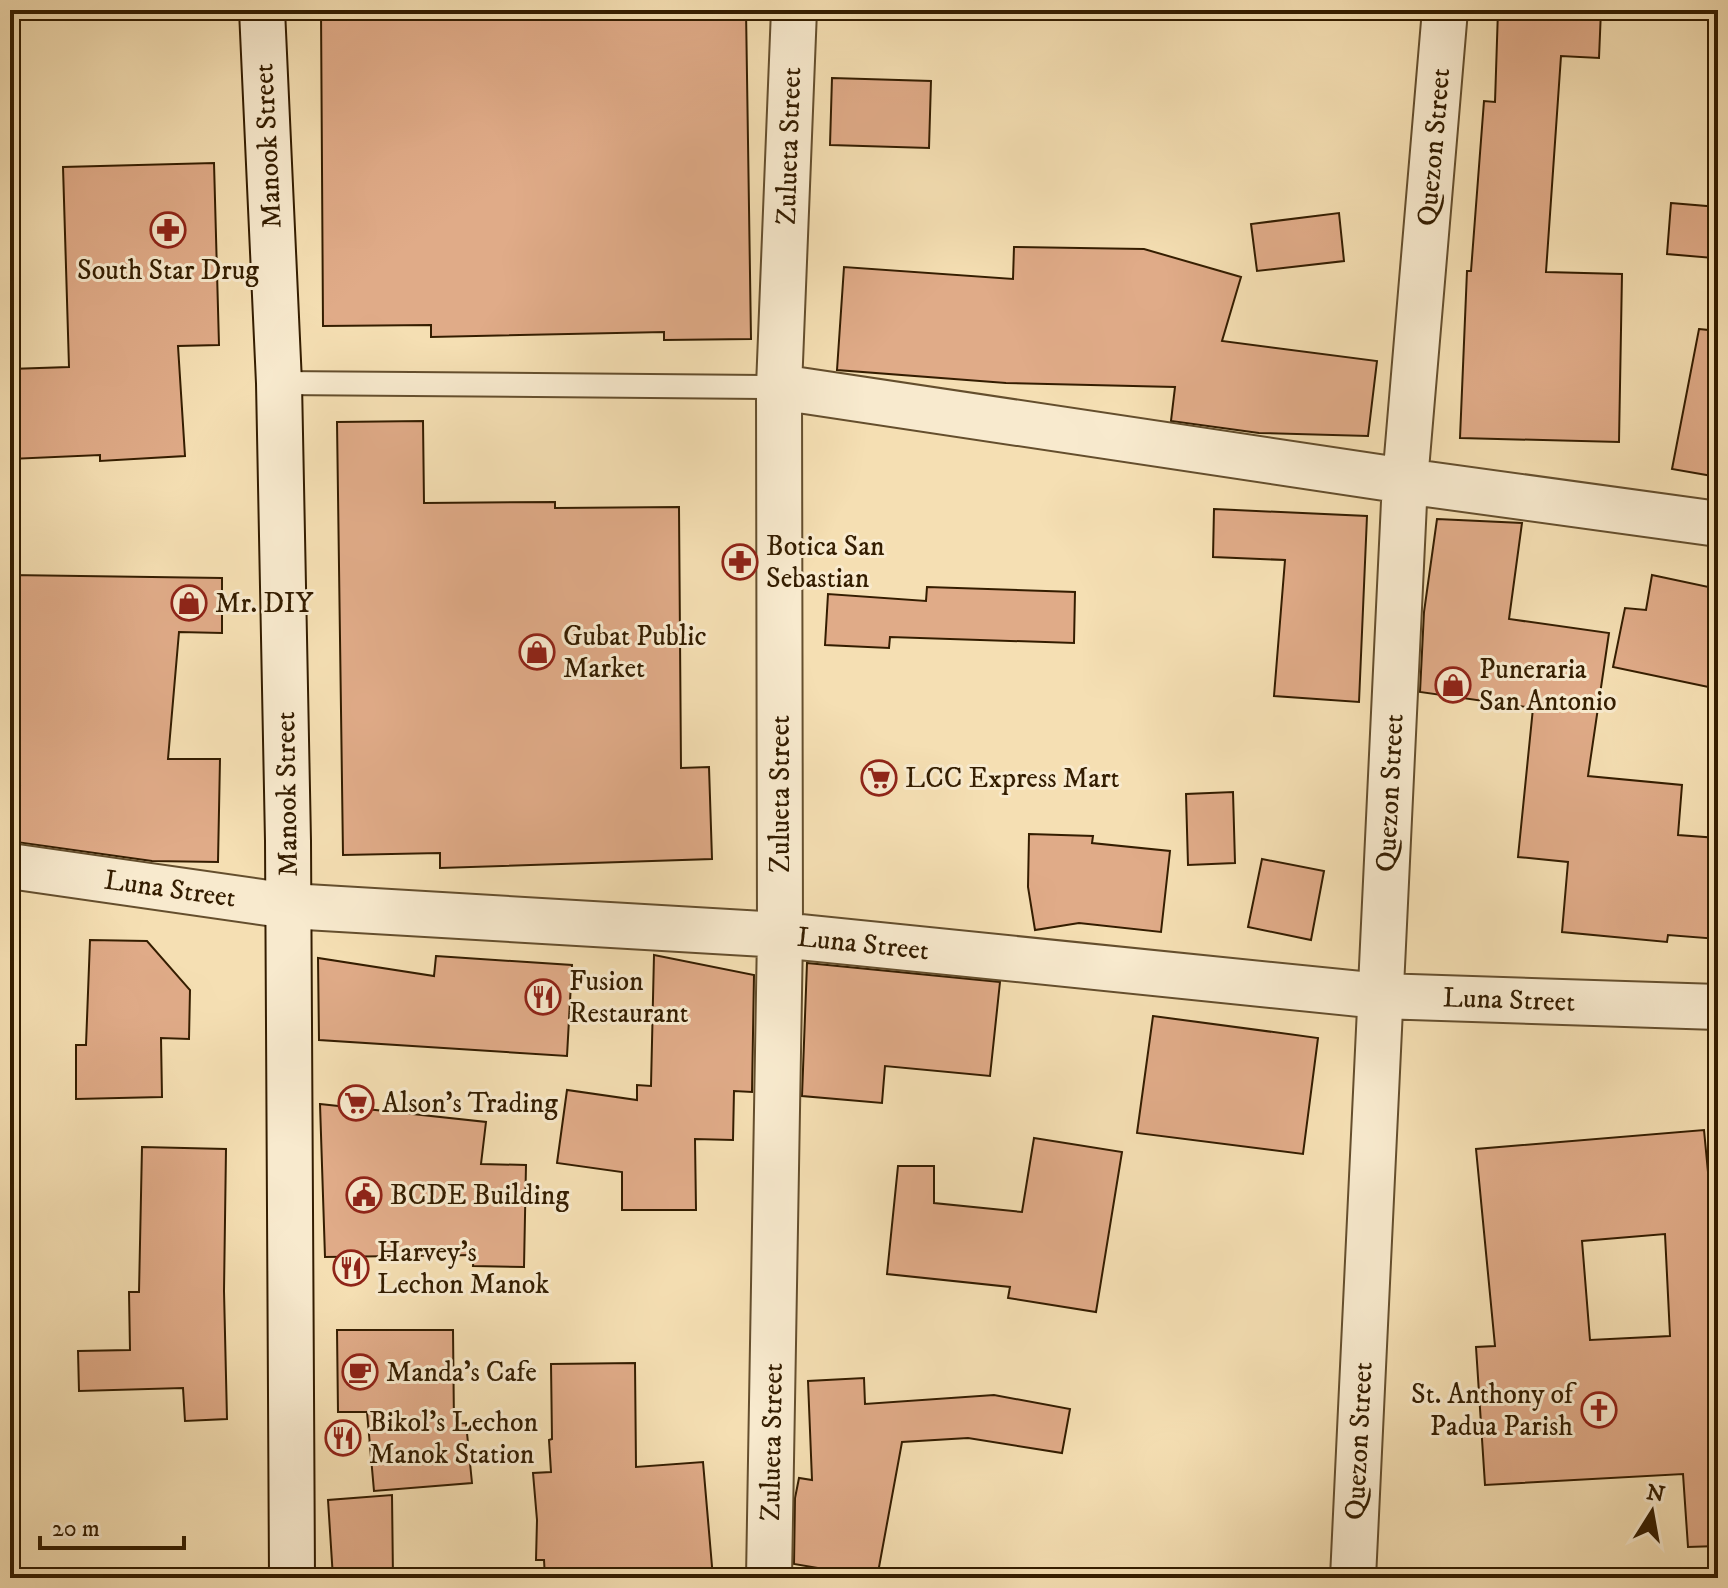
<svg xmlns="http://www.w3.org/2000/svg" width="1728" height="1588" viewBox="0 0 1728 1588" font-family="'IM FELL DW Pica',serif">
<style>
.building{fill:#e0ab88;stroke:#341d00;stroke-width:2;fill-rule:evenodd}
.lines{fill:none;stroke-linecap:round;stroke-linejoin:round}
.lane-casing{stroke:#644e2d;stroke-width:26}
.street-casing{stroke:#644e2d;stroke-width:48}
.secondary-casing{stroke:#341d00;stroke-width:48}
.lane{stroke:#f8eace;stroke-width:22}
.street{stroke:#f8eace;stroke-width:44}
.secondary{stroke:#f8eace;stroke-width:44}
.labels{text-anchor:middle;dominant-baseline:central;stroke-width:6;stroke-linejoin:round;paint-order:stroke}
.street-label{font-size:28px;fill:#341d00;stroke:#f8eace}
.poi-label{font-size:28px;fill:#341d00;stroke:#f8eace;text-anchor:start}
</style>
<rect width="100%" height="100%" fill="#f5dfb3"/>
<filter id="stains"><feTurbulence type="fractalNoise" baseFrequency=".0025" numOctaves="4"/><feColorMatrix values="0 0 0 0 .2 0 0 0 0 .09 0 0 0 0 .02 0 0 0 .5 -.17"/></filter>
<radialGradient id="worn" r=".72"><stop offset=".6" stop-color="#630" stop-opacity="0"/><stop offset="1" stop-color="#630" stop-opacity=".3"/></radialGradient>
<!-- building -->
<path class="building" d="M321 10H746L751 339 664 340V332L431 337V325L323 326Z
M1498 10H1601L1599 58 1561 56 1546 272 1622 274 1619 442 1460 438 1467 271H1471L1484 101 1495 102Z
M832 78 931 81 929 148 830 145Z
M214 163 219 345 178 346 185 456 100 461V455L10 459V369L69 367 63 167Z
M1671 203 1718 207 1713 258 1667 254Z
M1339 213 1344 261 1257 271 1251 224Z
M1014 247 1144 249 1241 277 1222 341 1377 361 1368 436 1259 433 1171 421 1175 387 1006 383 837 370 844 267 1013 279Z
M1699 329 1718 331V477L1672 469Z
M423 421 424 503 555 502V508L679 507 681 768 709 767 712 859 440 868V853L343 855 337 422Z
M1214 509 1367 516 1359 702 1274 696 1285 560 1213 557Z
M1437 519 1522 523 1509 619 1609 633 1588 776 1682 785 1678 835 1718 838V939L1668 935 1667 942 1562 932 1568 862 1518 857 1533 708 1420 692 1424 612Z
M10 575 222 578V633L179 632 168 759H220L218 862 152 861 16 842 20 786H10Z
M1652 575 1718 589V689L1613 667 1625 608 1646 610Z
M927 587 1075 592 1074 643 890 637 889 648 825 645 828 594 926 601Z
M1233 792 1235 863 1188 865 1186 794Z
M1029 834 1093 836 1092 843 1170 851 1161 932 1079 923 1035 930 1028 887Z
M1262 859 1324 871 1311 940 1248 927Z
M90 940 147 941 190 990 189 1039 161 1038 162 1097 76 1099V1045H86Z
M654 955 754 975 752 1092 734 1091 733 1140 695 1139 696 1210H622V1172L557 1163 567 1090 637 1100V1085L651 1086Z
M436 956 572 965 567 1056 319 1040 318 958 434 976Z
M807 963 1000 982 990 1076 885 1066 882 1103 802 1096Z
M1153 1016 1318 1038 1303 1154 1137 1133Z
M320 1104 486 1122 481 1164 526 1165 524 1267 473 1266 474 1255 325 1257Z
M1704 1130 1716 1256H1718V1546L1688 1547 1683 1474 1485 1485 1476 1347 1495 1346 1476 1149ZM1665 1234 1670 1336 1590 1340 1582 1241Z
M1034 1138 1122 1152 1096 1312 1008 1298 1010 1287 887 1274 898 1166H934V1203L1022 1212Z
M142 1147 226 1149 224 1291 227 1419 185 1421 183 1388 79 1391 78 1351 130 1350 129 1292H139Z
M337 1330H453L454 1424 466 1423 472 1483 374 1491 367 1412H338Z
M635 1363 636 1467 703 1462 713 1578H545L544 1560H536L537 1520 533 1473 551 1472 549 1440 552 1439 551 1364Z
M864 1378 865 1404 994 1395 1070 1409 1062 1453 968 1438 902 1442 877 1578 794 1564 795 1498 799 1478 812 1480 808 1381Z
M392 1495 393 1578H333L328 1500Z"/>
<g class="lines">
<defs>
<path id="lane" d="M279 383 779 387"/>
<path id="street" d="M779 387 1405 481 1718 524
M10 866 289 906 780 935 1380 996 1718 1007
M769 1578 780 935 779 387 794 10
M1353 1578 1405 481 1445 10"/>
<path id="secondary" d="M262 10 279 383 288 841 292 1578"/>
</defs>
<!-- lane casing -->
<use href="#lane" class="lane-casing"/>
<!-- street casing -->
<use href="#street" class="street-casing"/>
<!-- secondary casing -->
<use href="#secondary" class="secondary-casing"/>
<!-- lane -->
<use href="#lane" class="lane"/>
<!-- street -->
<use href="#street" class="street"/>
<!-- secondary -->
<use href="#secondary" class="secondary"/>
</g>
<!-- icons -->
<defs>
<symbol id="pharmacy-ring" viewBox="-11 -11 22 22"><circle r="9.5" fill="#f8eace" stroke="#8f2418" stroke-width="1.5"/><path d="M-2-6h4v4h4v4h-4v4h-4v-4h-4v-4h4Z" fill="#8f2418"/></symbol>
<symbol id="shop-ring" viewBox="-11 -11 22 22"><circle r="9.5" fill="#f8eace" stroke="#8f2418" stroke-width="1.5"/><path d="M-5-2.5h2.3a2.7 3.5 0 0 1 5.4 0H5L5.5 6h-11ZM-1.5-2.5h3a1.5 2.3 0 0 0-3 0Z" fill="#8f2418"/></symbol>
<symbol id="supermarket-ring" viewBox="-11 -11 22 22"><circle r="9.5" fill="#f8eace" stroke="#8f2418" stroke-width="1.5"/><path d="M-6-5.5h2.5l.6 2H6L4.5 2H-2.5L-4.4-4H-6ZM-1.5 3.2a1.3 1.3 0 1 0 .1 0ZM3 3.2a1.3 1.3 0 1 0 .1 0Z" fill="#8f2418"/></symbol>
<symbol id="restaurant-ring" viewBox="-11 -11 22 22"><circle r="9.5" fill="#f8eace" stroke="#8f2418" stroke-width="1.5"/><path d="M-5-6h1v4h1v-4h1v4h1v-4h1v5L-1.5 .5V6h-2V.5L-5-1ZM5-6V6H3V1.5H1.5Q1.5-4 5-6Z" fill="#8f2418"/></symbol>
<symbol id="civic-ring" viewBox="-11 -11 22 22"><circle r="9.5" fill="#f8eace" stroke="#8f2418" stroke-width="1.5"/><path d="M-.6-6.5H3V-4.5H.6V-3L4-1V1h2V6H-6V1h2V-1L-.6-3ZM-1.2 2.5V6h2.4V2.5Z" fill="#8f2418"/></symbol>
<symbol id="cafe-ring" viewBox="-11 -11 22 22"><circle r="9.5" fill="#f8eace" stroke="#8f2418" stroke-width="1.5"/><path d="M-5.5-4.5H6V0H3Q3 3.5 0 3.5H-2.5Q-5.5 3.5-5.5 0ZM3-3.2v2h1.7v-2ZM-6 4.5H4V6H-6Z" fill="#8f2418"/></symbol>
<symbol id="church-ring" viewBox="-11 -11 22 22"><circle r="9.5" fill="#f8eace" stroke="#8f2418" stroke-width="1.5"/><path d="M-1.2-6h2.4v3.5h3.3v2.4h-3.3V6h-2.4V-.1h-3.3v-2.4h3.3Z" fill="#8f2418"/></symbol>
</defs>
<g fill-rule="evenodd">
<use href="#pharmacy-ring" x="148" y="210" width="40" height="40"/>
<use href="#pharmacy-ring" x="720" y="542" width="40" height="40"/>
<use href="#shop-ring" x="169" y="583" width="40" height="40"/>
<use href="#shop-ring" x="517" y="632" width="40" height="40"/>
<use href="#shop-ring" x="1433" y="665" width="40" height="40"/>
<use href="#supermarket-ring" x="859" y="758" width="40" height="40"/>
<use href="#restaurant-ring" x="523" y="977" width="40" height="40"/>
<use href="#supermarket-ring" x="336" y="1083" width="40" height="40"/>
<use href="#civic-ring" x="344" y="1175" width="40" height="40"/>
<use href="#restaurant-ring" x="331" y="1248" width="40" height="40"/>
<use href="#cafe-ring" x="340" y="1352" width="40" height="40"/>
<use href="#church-ring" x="1579" y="1390" width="40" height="40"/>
<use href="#restaurant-ring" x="323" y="1418" width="40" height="40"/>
</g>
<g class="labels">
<!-- street labels -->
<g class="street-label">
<text transform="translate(268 146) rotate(-93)">Manook Street</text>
<text transform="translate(789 146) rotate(-88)">Zulueta Street</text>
<text transform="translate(1434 147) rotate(-85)">Quezon Street</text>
<text transform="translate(1390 793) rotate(-87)">Quezon Street</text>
<text transform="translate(287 794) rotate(-91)">Manook Street</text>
<text transform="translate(780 794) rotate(-90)">Zulueta Street</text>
<text transform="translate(170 889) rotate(8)">Luna Street</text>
<text transform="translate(863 944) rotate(6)">Luna Street</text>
<text transform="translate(1509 1000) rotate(2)">Luna Street</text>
<text transform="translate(1359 1441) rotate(-87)">Quezon Street</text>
<text transform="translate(772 1442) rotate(-89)">Zulueta Street</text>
</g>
<!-- poi labels -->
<g class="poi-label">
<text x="168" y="270" text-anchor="middle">South Star Drug</text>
<text x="766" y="546">Botica San<tspan x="766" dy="32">Sebastian</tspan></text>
<text x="215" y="603">Mr. DIY</text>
<text x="563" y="636">Gubat Public<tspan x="563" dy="32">Market</tspan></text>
<text x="1479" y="669">Puneraria<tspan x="1479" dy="32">San Antonio</tspan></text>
<text x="905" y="778">LCC Express Mart</text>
<text x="569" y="981">Fusion<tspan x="569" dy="32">Restaurant</tspan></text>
<text x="382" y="1103">Alson's Trading</text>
<text x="390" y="1195">BCDE Building</text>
<text x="377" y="1252">Harvey's<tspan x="377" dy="32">Lechon Manok</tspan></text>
<text x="386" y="1372">Manda's Cafe</text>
<text x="1573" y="1394" text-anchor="end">St. Anthony of<tspan x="1573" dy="32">Padua Parish</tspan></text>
<text x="369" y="1422">Bikol's Lechon<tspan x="369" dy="32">Manok Station</tspan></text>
</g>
</g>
<!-- margin -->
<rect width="1728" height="1588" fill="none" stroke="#f5dfb3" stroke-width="40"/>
<rect x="12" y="12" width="1704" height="1564" fill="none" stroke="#341d00" stroke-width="4"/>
<rect x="20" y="20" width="1688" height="1548" fill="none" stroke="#341d00" stroke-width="2"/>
<!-- north arrow -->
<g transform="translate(1652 1512) rotate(11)" stroke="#f8eace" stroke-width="6" paint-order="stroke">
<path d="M0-6L14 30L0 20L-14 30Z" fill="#341d00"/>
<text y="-12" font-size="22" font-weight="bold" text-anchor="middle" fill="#341d00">N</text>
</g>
<!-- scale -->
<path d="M40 1536v12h144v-12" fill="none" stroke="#341d00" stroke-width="4"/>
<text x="52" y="1536" font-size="24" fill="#341d00" stroke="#f8eace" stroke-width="6" paint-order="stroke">20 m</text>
<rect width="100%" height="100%" filter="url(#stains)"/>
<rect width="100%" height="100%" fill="url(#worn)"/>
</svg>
